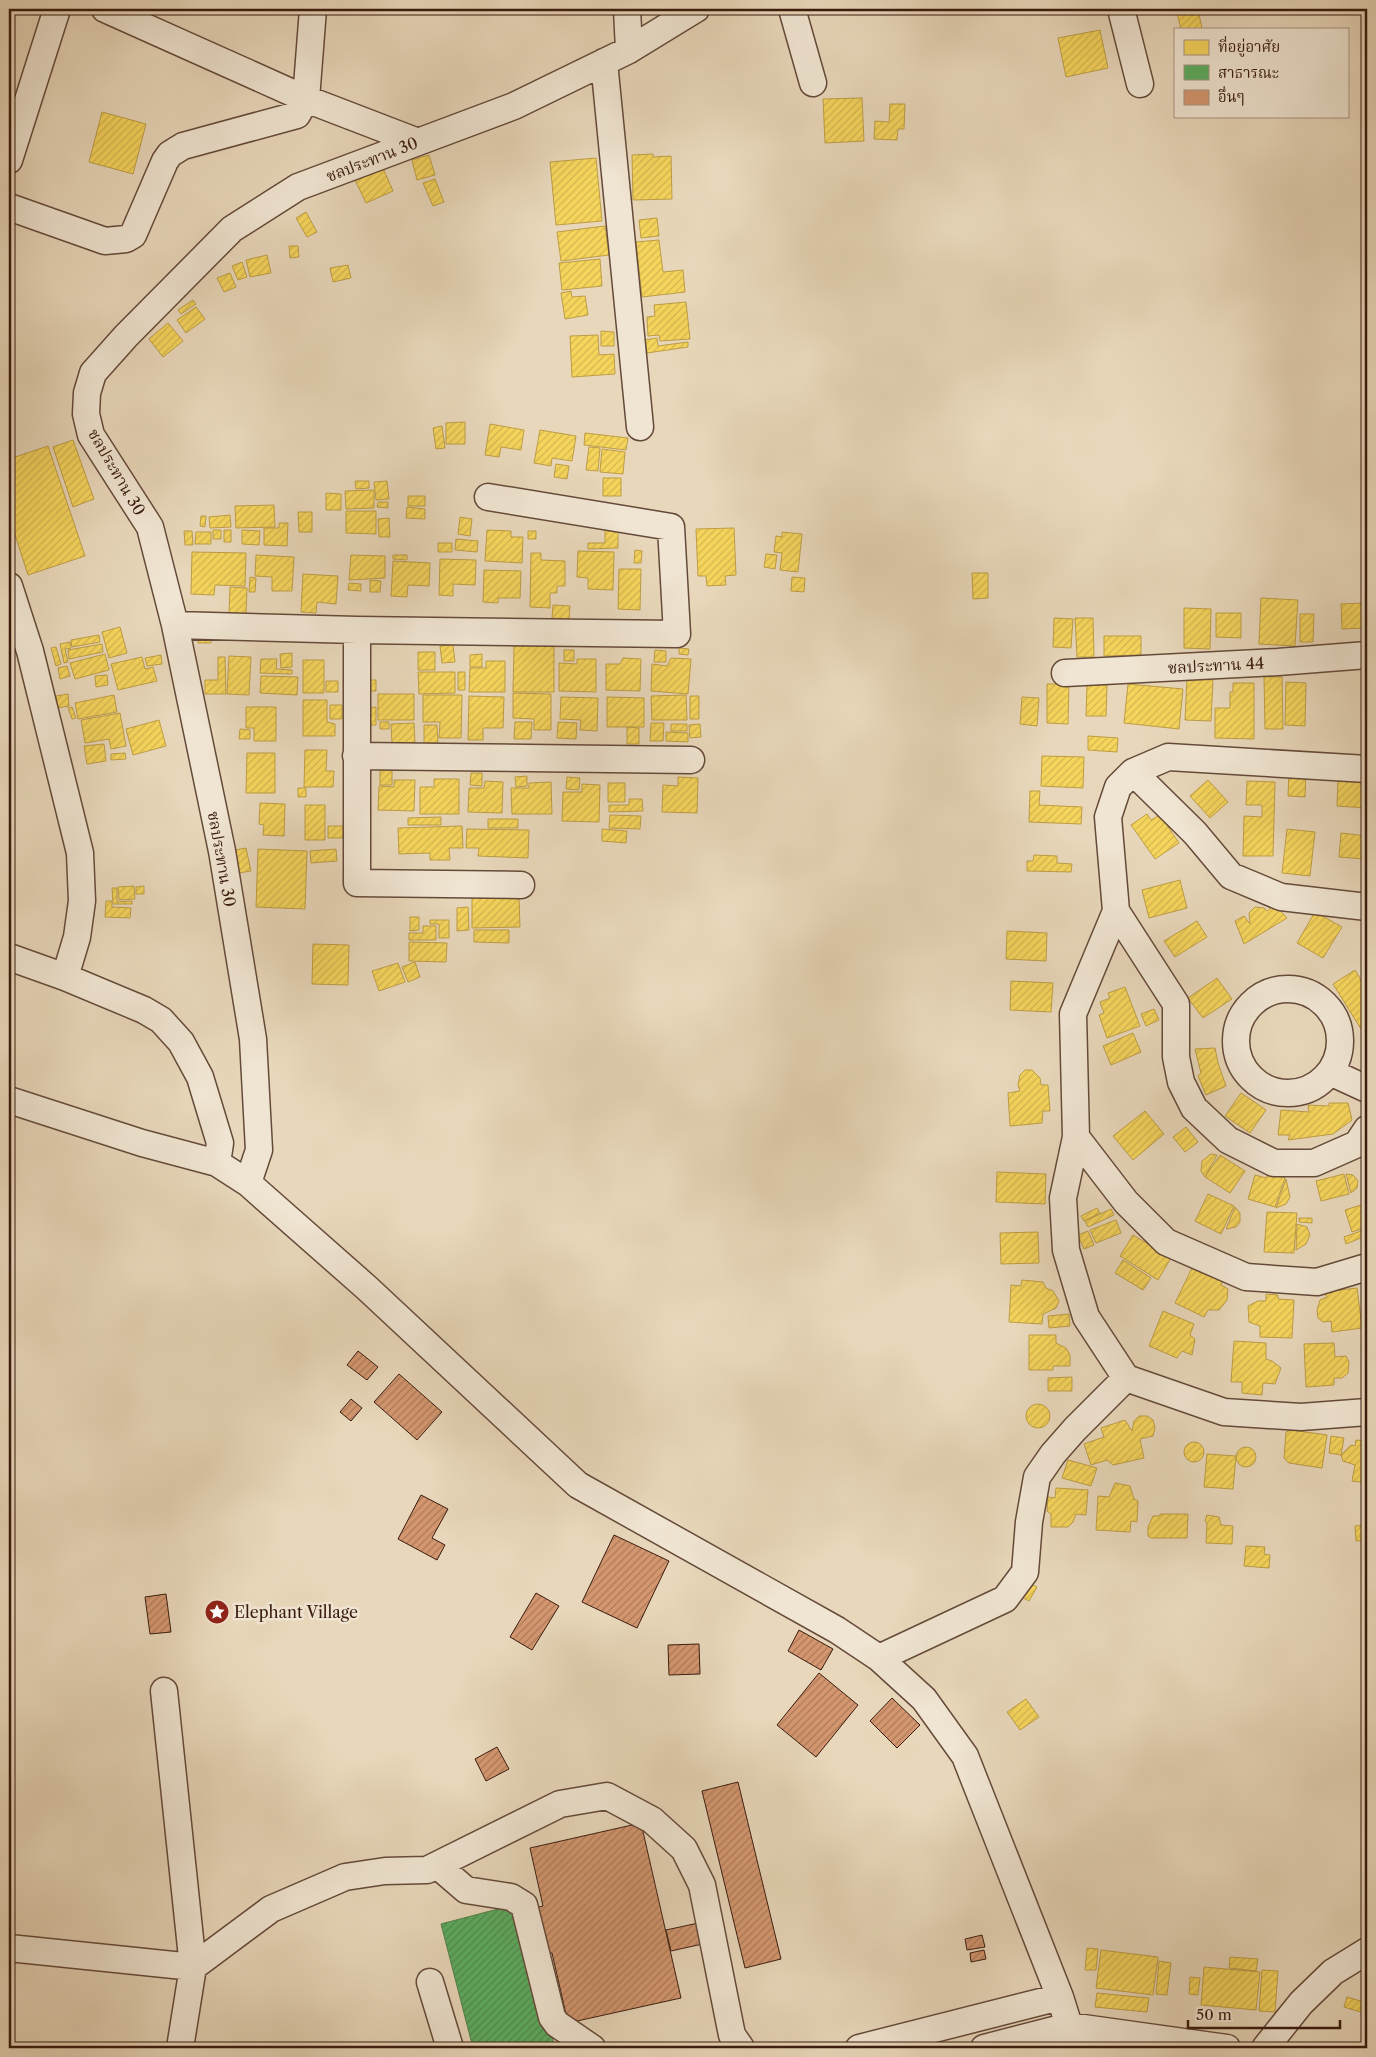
<svg xmlns="http://www.w3.org/2000/svg" width="1376" height="2057" viewBox="0 0 1376 2057" font-family="'Libre Caslon Text','Noto Serif Thai',serif">
<style>
.homes{fill:url(#homes-hatch);stroke:#bd9d45}
.public{fill:url(#public-hatch);stroke:#508248}
.building{fill:url(#building-hatch);stroke:#391b0f}
.lines{fill:none;stroke-linecap:round;stroke-linejoin:round}
.minor-casing{stroke:#654a3a;stroke-width:29}
.minor{stroke:#f0e5d2;stroke-width:26}
.labels{text-anchor:middle;dominant-baseline:central;stroke-width:5;stroke-linejoin:round;paint-order:stroke}
.street-label{font-size:16px;fill:#391b0f;stroke:#f0e5d2}
.poi-label{font-size:16px;fill:#391b0f;stroke:#f0e5d2;text-anchor:start}
</style>
<defs>
<pattern id="homes-hatch" width="6" height="6" patternUnits="userSpaceOnUse" patternTransform="scale(1.25)"><rect width="6" height="6" fill="#f6d55c"/><path d="M-1 1l2-2M0 6l6-6M5 7l2-2" fill="none" stroke="#d4b64f"/></pattern>
<pattern id="public-hatch" width="6" height="6" patternUnits="userSpaceOnUse" patternTransform="scale(1.25)"><rect width="6" height="6" fill="#5aae61"/><path d="M-1 1l2-2M0 6l6-6M5 7l2-2" fill="none" stroke="#4b8d4e"/></pattern>
<pattern id="building-hatch" width="6" height="6" patternUnits="userSpaceOnUse" patternTransform="scale(1.25)"><rect width="6" height="6" fill="#d49770"/><path d="M-1 1l2-2M0 6l6-6M5 7l2-2" fill="none" stroke="#ad7a5a"/></pattern>
</defs>
<rect width="100%" height="100%" fill="#e8d7ba"/>
<filter id="stains"><feTurbulence type="fractalNoise" baseFrequency=".004" numOctaves="4"/><feColorMatrix values="0 0 0 0 .2 0 0 0 0 .09 0 0 0 0 .02 0 0 0 .5 -.17"/></filter>
<radialGradient id="worn" r=".72"><stop offset=".6" stop-color="#630" stop-opacity="0"/><stop offset="1" stop-color="#630" stop-opacity=".3"/></radialGradient>
<!-- homes -->
<path class="homes" d="M1198 9 1202 29H1181L1177 13Z
M1100 30 1108 68 1066 77 1058 38Z
M862 98 864 141 825 143 823 99Z
M890 104H905L904 129H898L897 140 874 139 875 121 889 122Z
M102 112 146 124 133 174 89 162Z
M653 154V157L671 156 672 199 633 200 632 155Z
M429 155 435 175 417 180 412 160Z
M596 158 602 221 556 225 550 162Z
M383 168 393 191 366 203 355 180Z
M435 179 444 202 433 206 423 183Z
M306 212 317 232 307 237 296 218Z
M657 218 659 236 641 238 639 220Z
M605 226 609 255 561 261 557 232Z
M659 240 663 272 683 270 685 292 642 297 636 242Z
M289 246H298L299 257 290 258Z
M267 255 271 273 250 277 246 260Z
M600 259 602 286 562 290 559 263Z
M242 262 247 277 238 280 232 266Z
M348 265 351 278 333 282 330 268Z
M230 273 236 287 224 292 217 278Z
M571 291 572 297 585 296 588 315 565 319 561 293Z
M193 300 196 304 181 314 178 310Z
M686 302 690 339 660 341 659 335 648 336 647 317 655 316 654 305Z
M196 307 205 319 186 333 177 320Z
M168 323 183 341 163 357 149 339Z
M601 331 614 332V346H601Z
M598 335 599 355 614 354 615 374 572 377 570 336Z
M657 338 658 346 688 342V347L647 353 645 340Z
M465 422V444H446V423Z
M490 424 524 430 521 450 501 447 499 457 485 455Z
M442 426 445 448 436 449 433 428Z
M540 430 576 436 572 461 552 458 551 466 534 463Z
M585 433 628 438 626 450 584 445Z
M73 440 94 499 73 507 53 447Z
M48 446 85 556 28 575 9 516V459Z
M589 447 600 448 598 471 586 470Z
M602 449 625 452 623 474 600 472Z
M556 464 569 466 567 479 554 477Z
M603 478H621V496H603Z
M355 481H369V488L356 489Z
M387 481 389 499 376 500 374 482Z
M374 490V508L346 509 345 491Z
M326 493 341 494V510H326Z
M408 496H425V506H408Z
M378 502H388V508L377 507Z
M274 505 275 527 236 528 235 506Z
M407 507 425 509V519L406 518Z
M346 511H376V534L346 533Z
M298 512H312V532H299Z
M230 515 231 527 210 528 209 517Z
M201 516H206L205 527 200 526Z
M460 517 472 519 470 536 458 534Z
M389 518 390 537H379L378 519Z
M279 523H288L287 546 264 545V528H279Z
M734 528 736 575 725 576 726 585 707 586 706 576H698L696 529Z
M605 529H618V548L588 549V543H605Z
M213 530H221V539H213Z
M224 530H231V542H224Z
M242 530 260 531 259 545 242 544Z
M487 530 511 531V537H523L522 563 485 561Z
M184 531H192L193 545H185Z
M528 531H536V539H528Z
M196 532H211V544H195Z
M782 532 802 534 798 572 780 570 782 553 774 552 776 536 782 537Z
M456 539 478 541 477 552 455 550Z
M438 543H452V552H438Z
M635 550 642 551 641 563H634Z
M578 551 614 552 613 590 588 589V578L577 577Z
M192 552 246 553 245 586 215 585 214 595 191 594Z
M531 553H541V560L565 561V586H557V593H550V608L530 607Z
M766 554 777 555 775 569 764 567Z
M256 555 294 557 292 591H272V577L255 576Z
M351 555 385 556V578L349 580Z
M393 555H407V560L393 559Z
M440 559 476 560 475 585 453 584V596L439 595Z
M393 561 430 563 429 586 408 585 407 597 391 596Z
M619 569H641L640 610 618 609Z
M484 570 521 571 520 598H498V603L483 602Z
M972 573H988V598L973 599Z
M303 574 338 576 336 604 317 602 316 613 301 612Z
M250 577 256 578 255 592H249Z
M792 577 805 578 804 592 791 591Z
M370 580 381 581 380 592H370Z
M349 583 361 584V591L348 590Z
M230 587 247 588 246 614 229 613Z
M1261 598 1298 600 1295 646 1259 644Z
M1365 603 1366 628 1342 629 1341 604Z
M553 605 570 606 569 619 552 618Z
M1184 608 1211 609 1210 649 1184 648Z
M1216 613H1241V638L1216 637Z
M1300 614H1314L1313 642H1300Z
M1054 618 1073 619 1071 648 1053 647Z
M1075 618H1093L1094 657H1077Z
M120 627 127 653 109 658 102 632Z
M211 629V643H198V630Z
M99 635 100 642 72 647 71 640Z
M1104 636H1141V655L1104 656Z
M70 642 71 648 65 649 68 662 64 663 60 644Z
M102 644 103 652 69 659 68 650Z
M453 645 455 662 442 663 440 646Z
M514 646H554V692H513Z
M56 647 61 664 56 666 51 648Z
M679 648 689 649 688 655 679 654Z
M564 650H574V661H564Z
M655 650 666 651V662H654Z
M418 652H435V670H418Z
M292 653V667L281 668 280 654Z
M105 654 109 670 75 679 70 663Z
M482 654V667H470V655Z
M161 655 162 664 147 666 145 658Z
M229 656 251 657 249 695 227 694Z
M142 657 145 669 153 667 157 681 118 690 111 664Z
M218 657H225L226 694H205V680H218Z
M623 658 641 659 640 691 606 690V664H620Z
M671 658 691 659 688 694 651 691 652 664 667 666Z
M261 659H277L276 669 292 670V674L260 673Z
M577 659H596V692L559 691V663L577 664Z
M303 660H324V693H303Z
M486 661H505V692H469L470 668H486Z
M67 666 70 676 60 679 58 668Z
M418 672H455V693L419 694Z
M458 672H465V690H458Z
M107 675 108 685 96 687 95 676Z
M261 676 298 677 297 695 260 693Z
M1264 677H1282L1283 729H1265Z
M1187 678 1213 680 1211 721 1185 720Z
M370 680H376V691H370Z
M326 681H338V692H326Z
M1286 682 1306 683 1305 726 1285 725Z
M1233 683H1254V739L1215 738V708H1230V692H1233Z
M1047 684H1069L1068 724 1047 723Z
M1128 684 1183 689 1179 729 1124 723Z
M1087 685H1107L1106 716H1086Z
M513 693 551 694V730H534V719L513 718Z
M68 694 69 706 57 708 56 696Z
M378 694H414V720H378Z
M114 695 117 712 78 719 75 703Z
M423 695H462L461 738H439L440 722H423Z
M686 695 687 720H652L651 696Z
M469 696 504 697 503 728H483V740H468Z
M690 696H699V719H690Z
M561 697 598 698 597 731 580 730 581 720 560 719Z
M607 697 644 698V727H607Z
M1022 697 1039 698 1037 726 1020 724Z
M303 700H327V722L335 724V736H303Z
M330 705H342V719H330Z
M72 707 76 718 72 719 68 708Z
M246 707H276V741H254V728H246Z
M376 707V725H369V708Z
M120 713 126 746 111 749 109 739 85 743 81 720Z
M159 720 166 746 133 755 126 729Z
M380 722H389V729H380Z
M515 722H532L531 739H514Z
M558 722 577 723 576 739 557 738Z
M414 723 415 743 392 744 391 724Z
M651 723H664L663 741H650Z
M671 724H687V731H671Z
M700 724 701 737 690 738 689 725Z
M424 725H437L438 743H424Z
M627 727 639 728V744H627Z
M240 729 250 730V739H239Z
M666 732 688 733V742L666 741Z
M1088 736 1118 738 1117 752 1088 750Z
M104 744 106 761 87 764 84 746Z
M305 750H327L326 771H334L333 787H304Z
M125 753 126 759 111 760V754Z
M247 753H275V793H246Z
M1042 756 1084 757 1083 788 1041 786Z
M392 769V785H380V770Z
M1289 772 1306 773 1305 797 1288 796Z
M471 773H482V786L470 785Z
M527 776V786L516 787 515 777Z
M567 777 580 778 579 790 566 789Z
M678 777 698 778 697 813 662 812 663 785 678 786Z
M434 779H459V814H420V787H434Z
M394 780H415L414 811 378 810 379 786 394 787Z
M1208 780 1228 802 1210 818 1190 796Z
M1338 780 1367 782V808L1337 806Z
M485 781 503 782 502 813 468 812 469 788H484Z
M1247 781 1275 782 1273 856H1243L1244 816 1262 817V805H1246Z
M551 782 552 814H512L511 788H529V783Z
M608 783H625V802H608Z
M582 784 600 785 599 822 562 821 563 792H582Z
M298 788H306V797H298Z
M1030 791H1040L1039 805 1082 807 1081 824 1029 822Z
M629 799H642L643 811 609 812V805H629Z
M260 803 285 804 284 836 263 835 264 825 259 824Z
M305 805H325V840H305Z
M1147 814 1151 820 1160 815 1179 843 1155 859 1131 825Z
M610 815 641 816 640 829 609 828Z
M441 817V825H408V818Z
M488 819H518V828H488Z
M328 826H343V838H328Z
M462 826 463 848H449L450 860H430V853L399 854 398 828Z
M467 829 529 830 528 858 478 856 479 848H466Z
M602 829 627 831 626 843 602 841Z
M1287 829 1315 832 1310 876 1282 873Z
M1341 833 1367 836 1365 859 1339 857Z
M246 848 251 871 239 873 235 850Z
M258 849 307 851 305 909 256 907Z
M336 849 337 861 311 863 310 851Z
M1034 855 1057 856V863L1072 864 1071 872 1027 871V861H1033Z
M1180 880 1187 908 1149 918 1142 890Z
M134 886 135 899 119 900 118 887Z
M144 886V894H136V887Z
M112 888H117V902L132 901V904H113Z
M519 897 520 927 472 928V898Z
M106 901H112V907L131 908 130 918 105 917Z
M1275 905 1287 918 1244 944 1235 921 1244 916 1250 924 1249 913 1255 907 1264 908 1267 911Z
M468 907 469 930 457 931V908Z
M1315 912 1342 927 1323 958 1297 943Z
M410 917H419V930L410 931Z
M430 920H449V938H439V924H430Z
M1197 921 1207 937 1175 957 1164 941Z
M423 926H436V940H409V933H423Z
M474 930H509V943L474 942Z
M1007 931 1047 933 1046 961 1006 959Z
M409 942 447 943 446 962 409 961Z
M313 944 349 945 348 985 312 984Z
M415 962 420 977 408 982 402 967Z
M398 963 405 982 379 991 372 971Z
M1355 970 1367 990V1036L1366 1037 1333 984Z
M1217 978 1232 999 1203 1018 1188 998Z
M1011 981 1053 983 1051 1012 1010 1010Z
M1125 987 1140 1026 1107 1038 1099 1015 1104 1013 1100 1002 1110 998 1108 993Z
M1154 1009 1159 1020 1146 1026 1141 1014Z
M1133 1033 1141 1052 1111 1065 1103 1046Z
M1215 1048 1218 1063 1226 1086 1206 1095 1198 1076 1201 1073 1195 1049Z
M1025 1070H1032L1040 1078 1041 1085H1048L1050 1111H1043L1042 1123 1010 1126 1008 1093 1020 1091 1018 1085 1020 1075Z
M1241 1093 1266 1110 1250 1133 1225 1116Z
M1329 1103H1348L1352 1120 1333 1134 1288 1140 1290 1135H1278L1281 1110 1309 1112 1308 1105 1329 1106Z
M1145 1111 1164 1134 1133 1160 1113 1136Z
M1186 1127 1198 1142 1185 1152 1173 1137Z
M1211 1154 1217 1155 1205 1177 1201 1171 1202 1161Z
M1220 1155 1245 1171 1230 1193 1205 1177Z
M997 1172 1046 1174 1045 1204 996 1202Z
M1268 1173 1285 1178 1275 1207 1248 1199 1255 1175 1266 1178Z
M1344 1174 1349 1194 1321 1201 1316 1181Z
M1346 1174 1353 1175 1358 1181 1357 1188 1351 1193Z
M1286 1179 1290 1197 1286 1204 1276 1208Z
M1208 1194 1234 1206 1221 1234 1195 1221Z
M1367 1203V1227L1352 1232 1345 1210Z
M1235 1207 1240 1213V1222L1236 1227 1226 1229Z
M1097 1208 1100 1213 1084 1221 1081 1216Z
M1111 1209 1114 1215 1088 1227 1085 1221Z
M1267 1212 1297 1213 1294 1253 1264 1252Z
M1299 1218H1312V1223L1299 1222Z
M1116 1220 1121 1233 1096 1243 1090 1230Z
M1297 1224 1307 1227 1310 1235 1306 1244 1296 1250Z
M1088 1231 1094 1245 1084 1249 1078 1235Z
M1361 1231 1363 1237 1346 1244 1344 1237Z
M1038 1232 1039 1263 1001 1264 1000 1233Z
M1133 1235 1171 1258 1158 1280 1120 1256Z
M1123 1260 1151 1278 1143 1290 1115 1273Z
M1192 1268 1200 1272 1202 1268 1224 1278 1221 1285 1228 1289 1227 1300 1219 1310H1208L1204 1317 1175 1303Z
M1022 1280 1043 1282 1046 1288 1053 1291 1059 1301 1056 1308 1043 1314 1042 1324 1009 1322 1011 1285 1021 1286Z
M1357 1288 1362 1328 1332 1332 1331 1321 1323 1322 1318 1318 1317 1310 1320 1300 1327 1297 1324 1292Z
M1266 1294 1278 1295V1299L1294 1300 1292 1338 1260 1337V1326L1249 1322 1248 1306 1258 1301H1266Z
M1163 1311 1194 1324 1190 1335 1195 1339 1192 1355 1182 1351 1177 1358 1149 1346Z
M1069 1314 1070 1326 1049 1328 1048 1316Z
M1029 1335H1056V1343L1066 1348 1070 1355V1366H1053V1370H1029Z
M1234 1341 1266 1343V1359L1272 1361 1281 1368 1275 1384 1263 1383 1262 1395 1242 1393V1382H1231Z
M1334 1343 1335 1357 1346 1356 1349 1362 1348 1373 1342 1378H1334V1385L1306 1387 1304 1344Z
M1072 1377V1391H1048V1378Z
M1026 1416a12 12 0 1 1 24 0a12 12 0 1 1-24 0Z
M1139 1416H1147L1153 1420 1155 1428 1153 1436 1140 1439 1144 1458 1113 1465 1107 1460 1091 1465 1084 1444 1104 1437 1101 1428 1125 1420 1132 1431 1134 1421Z
M1291 1430 1327 1435 1322 1468 1289 1463 1284 1458 1286 1432Z
M1331 1436 1344 1438 1341 1455 1329 1453Z
M1356 1440 1367 1441V1483L1352 1481 1355 1465 1343 1461 1341 1455 1351 1445 1355 1446Z
M1184 1452a10 10 0 1 1 20 0a10 10 0 1 1-20 0Z
M1236 1457a10 10 0 1 1 20 0a10 10 0 1 1-20 0Z
M1207 1454 1236 1456 1233 1489 1204 1487Z
M1068 1460 1097 1468 1091 1486 1062 1478Z
M1115 1483 1130 1486 1134 1499 1138 1501 1137 1522 1131 1521 1130 1532 1096 1530 1098 1496 1109 1497Z
M1056 1488 1088 1490 1086 1515 1076 1514 1073 1522 1068 1527H1051V1514L1047 1511 1048 1497 1055 1498Z
M1160 1514H1188L1187 1538H1151L1148 1536V1527L1153 1516H1160Z
M1207 1515 1219 1517 1221 1525 1233 1526 1232 1544 1206 1543 1207 1523 1205 1521Z
M1367 1525V1540L1356 1541 1355 1526Z
M1246 1546 1265 1547 1264 1554 1270 1555 1269 1568 1244 1566Z
M1029 1583 1037 1587 1029 1601 1022 1597Z
M1026 1699 1039 1717 1020 1730 1007 1712Z
M1087 1948 1098 1949 1096 1970H1085Z
M1101 1950 1158 1957 1153 1995 1096 1988Z
M1230 1957 1258 1959 1256 1971 1229 1968Z
M1159 1961 1171 1963 1167 1995 1156 1994Z
M1204 1967 1260 1972 1256 2010 1201 2005Z
M1262 1970 1278 1971 1275 2012 1259 2011Z
M1190 1977 1200 1978 1198 1995 1189 1994Z
M1097 1993 1149 1998 1147 2012 1095 2007Z
M1347 1997 1367 2003 1364 2013 1344 2007Z"/>
<!-- public -->
<path class="public" d="M517 1904 555 2048H473L441 1924Z"/>
<!-- building -->
<path class="building" d="M358 1351 378 1367 367 1380 347 1365Z
M399 1374 442 1412 417 1440 374 1402Z
M351 1399 362 1408 351 1421 340 1412Z
M421 1495 448 1509 432 1538 445 1545 437 1560 398 1539Z
M614 1535 669 1561 637 1628 582 1602Z
M536 1593 559 1606 532 1650 510 1637Z
M166 1594 171 1632 150 1634 145 1597Z
M799 1630 833 1649 821 1670 788 1651Z
M699 1644 700 1674 669 1675 668 1645Z
M819 1673 858 1705 816 1757 777 1725Z
M892 1698 920 1725 897 1748 870 1721Z
M497 1747 509 1769 486 1781 475 1759Z
M738 1782 781 1959 745 1968 702 1791Z
M641 1823 681 1998 568 2023 552 1953 541 1956 531 1909 543 1906 530 1848Z
M703 1922 707 1943 671 1951 666 1930Z
M982 1935 985 1947 967 1950 965 1939Z
M984 1950 986 1959 971 1962 970 1953Z"/>
<g class="lines">
<defs>
<path id="minor" d="M105 9 306 99 418 142
M627 9 629 50
M792 9 813 83
M1121 9 1140 84
M604 62 640 427
M9 160 57 9
M9 207 105 241 126 239 133 235 165 161 170 154 183 146 297 115 306 99 313 9
M9 586 30 651 80 853 82 901 77 937 65 977
M175 625 357 630 677 634 671 527 488 497
M357 630V883L521 885
M1065 673 1278 662 1367 655
M356 756 691 760
M1367 769 1168 757 1133 772 1118 787 1108 817 1116 911 1073 1014 1076 1137 1063 1198 1066 1250 1086 1317 1126 1378 1224 1412 1301 1417 1367 1412
M1133 772 1195 833 1231 876 1281 897 1367 907
M1116 911 1176 1004V1057L1181 1082 1194 1108 1228 1140 1274 1163H1314L1357 1144 1367 1129
M9 957 65 977 144 1010 161 1020 181 1042 200 1077 220 1143 217 1163
M1236 1041a52 52 0 1 1 104 0a52 52 0 1 1-104 0Z
M1330 1072 1367 1089
M9 1100 142 1143 217 1163 248 1183 367 1288 578 1485 837 1630 879 1658 924 1699 965 1756 1060 1997 1076 2048
M1076 1137 1126 1202 1166 1242 1246 1277 1317 1282 1367 1267
M248 1183 259 1150 253 1039 222 851 175 625 150 527 91 435 86 414 87 393 93 373 126 336 232 229 298 187 514 106 629 50 696 9
M879 1658 1005 1599 1025 1572 1029 1522 1037 1477 1053 1454 1075 1429 1126 1378
M164 1691 193 1967 180 2048
M437 1865 466 1890 511 1897 524 1905 552 2017 557 2024 592 2048
M9 1948 193 1967 271 1909 345 1877 385 1871 427 1870 560 1804 607 1796 652 1820 684 1849 702 1885 732 2035 741 2048
M430 1982 450 2048
M859 2048 1060 1997
M984 2048 1069 2026 1227 2048
M1265 2048 1301 2003 1333 1972 1367 1951"/>
</defs>
<!-- minor casing -->
<use href="#minor" class="minor-casing"/>
<!-- minor -->
<use href="#minor" class="minor"/>
</g>
<!-- icons -->
<defs>
<symbol id="sight-disc" viewBox="-11 -11 22 22"><circle r="9.5" fill="#8f2418" stroke="#f0e5d2"/><path d="M0-6L1.8-2.2L6-1.7L2.9 1.2L3.7 5.4L0 3.3L-3.7 5.4L-2.9 1.2L-6-1.7L-1.8-2.2Z" fill="#fff"/></symbol>
</defs>
<g fill-rule="evenodd">
<use href="#sight-disc" x="203" y="1598" width="28" height="28"/>
</g>
<g class="labels">
<!-- street labels -->
<g class="street-label">
<text transform="translate(372 159) rotate(-21)">ชลประทาน 30</text>
<text transform="translate(117 472) rotate(60)">ชลประทาน 30</text>
<text transform="translate(1216 665) rotate(-3)">ชลประทาน 44</text>
<text transform="translate(222 859) rotate(80)">ชลประทาน 30</text>
</g>
<!-- poi labels -->
<g class="poi-label">
<text x="234" y="1612">Elephant Village</text>
</g>
</g>
<!-- margin -->
<rect width="1376" height="2057" fill="none" stroke="#e8d7ba" stroke-width="30"/>
<rect x="10" y="10" width="1356" height="2037" fill="none" stroke="#391b0f" stroke-width="2.5"/>
<rect x="15" y="15" width="1346" height="2027" fill="none" stroke="#391b0f"/>
<!-- legend -->
<rect x="1174" y="28" width="175" height="90" fill="#f0e5d2" stroke="#a79484"/>
<rect x="1184" y="40" width="25" height="15" fill="#f6d55c" stroke="#a79484"/>
<text x="1218" y="52" font-size="15" fill="#391b0f">ที่อยู่อาศัย</text>
<rect x="1184" y="65" width="25" height="15" fill="#5aae61" stroke="#a79484"/>
<text x="1218" y="78" font-size="15" fill="#391b0f">สาธารณะ</text>
<rect x="1184" y="90" width="25" height="15" fill="#d49770" stroke="#a79484"/>
<text x="1218" y="102" font-size="15" fill="#391b0f">อื่นๆ</text>
<!-- scale -->
<path d="M1188 2020v8h152v-8" fill="none" stroke="#391b0f" stroke-width="2.5"/>
<text x="1196" y="2020" font-size="15" fill="#391b0f" stroke="#f0e5d2" stroke-width="4" paint-order="stroke">50 m</text>
<rect width="100%" height="100%" filter="url(#stains)"/>
<rect width="100%" height="100%" fill="url(#worn)"/>
</svg>
